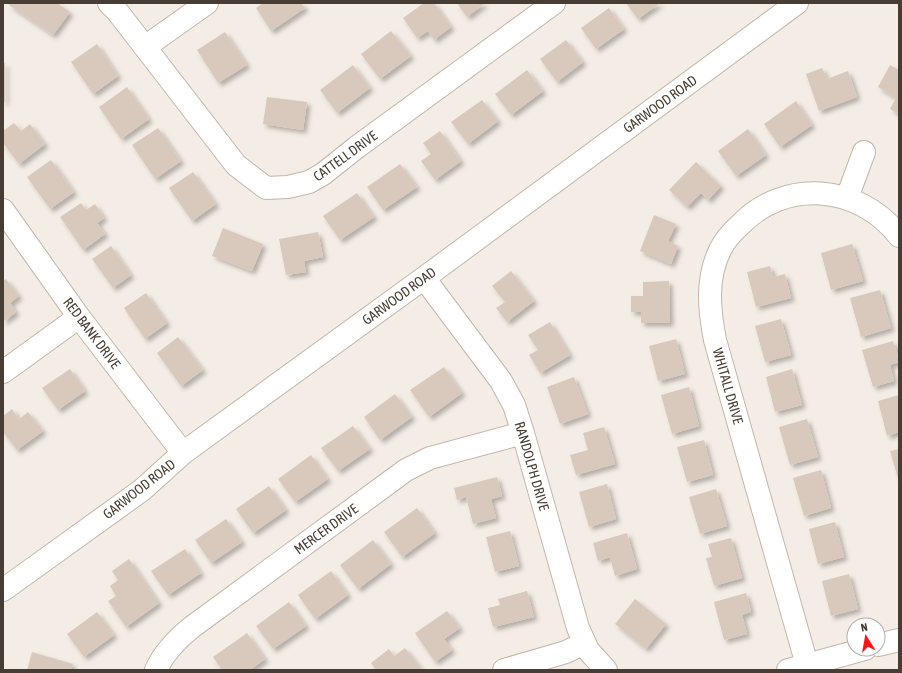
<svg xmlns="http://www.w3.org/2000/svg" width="902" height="673" viewBox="0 0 902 673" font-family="'Asap Condensed',sans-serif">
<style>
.building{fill:#d9c9bd;filter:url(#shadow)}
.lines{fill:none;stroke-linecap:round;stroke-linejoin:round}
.minor-casing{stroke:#c3b6aa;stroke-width:24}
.minor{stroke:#fff;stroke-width:22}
.labels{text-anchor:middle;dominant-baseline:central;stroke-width:3;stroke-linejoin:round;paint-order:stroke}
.street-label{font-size:14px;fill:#473d34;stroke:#fff}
</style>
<defs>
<filter id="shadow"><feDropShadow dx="3.5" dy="3.5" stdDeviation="2" flood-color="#0004"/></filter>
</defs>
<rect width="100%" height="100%" fill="#f4ede5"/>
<!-- building -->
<path class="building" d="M10 3H57L70 12 53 35 9 5Z
M263 3H301L305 8 271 31 256 8Z
M424 3H434L451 27 434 40 428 31 417 38 403 18Z
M457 3H485L467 17Z
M626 3H660L638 19Z
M609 8 624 29 596 49 581 28Z
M391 31 411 56 380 79 361 54Z
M225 32 247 65 218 83 197 50Z
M566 40 583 62 557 82 540 59Z
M97 44 118 76 93 94 71 62Z
M3 63H5V102H3Z
M353 65 370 88 337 113 320 90Z
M890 65 899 70V114L890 109 896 98 878 87Z
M822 68 827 79 848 71 857 97 819 111 806 74Z
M527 70 543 91 511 115 495 94Z
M127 87 149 119 121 139 99 107Z
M267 97 307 102 303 130 263 124Z
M482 100 498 121 468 144 451 122Z
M796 101 812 125 780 147 764 124Z
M14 123 21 131 30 124 45 144 19 164 3 143V131Z
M158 128 181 161 155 179 132 145Z
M748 129 766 155 736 176 718 151Z
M440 131 461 161 435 180 421 161 431 154 423 143Z
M51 160 74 192 50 209 27 177Z
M696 162 721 186 708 200 701 193 687 207 669 190Z
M400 164 417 187 383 210 367 187Z
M193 172 216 204 192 221 169 188Z
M357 193 374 217 340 240 323 216Z
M81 203 86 210 95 204 104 218 97 223 105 234 83 250 60 217Z
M654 215 676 224 668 241 678 246 671 264 640 251Z
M223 228 263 244 252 271 212 256Z
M318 232 323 257 304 261 306 272 286 275 279 239Z
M852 244 863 281 831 290 821 253Z
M111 246 131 275 113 288 92 259Z
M770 266 773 277 785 274 791 298 756 307 747 272Z
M511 271 534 301 507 322 496 308 505 302 492 286Z
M6 279 19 296 10 303 16 312 3 322V281Z
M669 281 670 323H641V312H631V296H643V282Z
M880 290 891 328 861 337 850 298Z
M146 293 167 323 145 339 124 308Z
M781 319 791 355 765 362 755 326Z
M550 322 570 355 540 373 529 355 538 350 528 335Z
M178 337 203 370 181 386 157 353Z
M676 339 685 374 658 381 649 346Z
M893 341 899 360V362L890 365 894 381 873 387 862 350Z
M444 367 462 393 429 417 410 390Z
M70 369 85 391 58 410 42 388Z
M792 369 802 405 775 412 766 377Z
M574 377 588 414 560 424 547 387Z
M689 387 699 426 672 434 661 395Z
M395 394 412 417 380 440 364 417Z
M899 395V432L887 436 878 401Z
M12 409 19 419 28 412 43 431 17 450 3 432V416Z
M807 419 818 457 790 465 779 427Z
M353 426 370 449 338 471 321 448Z
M604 427 615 464 576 475 570 455 588 450 583 433Z
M704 440 713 475 687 482 677 447Z
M899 449V482L890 451Z
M311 455 328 479 295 502 278 479Z
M821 470 831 508 804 516 793 478Z
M497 477 502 496 491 499 496 518 473 524 466 497 457 500 454 488Z
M607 484 616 519 589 527 579 492Z
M269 486 286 510 253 533 236 509Z
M716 489 727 526 700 534 689 497Z
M417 508 435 533 402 557 384 532Z
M226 519 242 542 211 563 195 540Z
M835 522 844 557 818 564 809 529Z
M510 531 519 566 495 572 486 537Z
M627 533 637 569 615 576 610 557 598 561 593 543Z
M731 538 742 578 714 586 706 558 712 557 708 544Z
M373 540 391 564 358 589 340 565Z
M185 549 201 573 168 595 151 571Z
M129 559 159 603 126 627 108 601 116 596 110 586 118 580 112 571Z
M331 571 348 595 315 619 298 595Z
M849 574 858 609 831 616 822 581Z
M527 591 534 617 493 627 488 608 500 605 498 599Z
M746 593 751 612 742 615 747 634 724 640 714 602Z
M635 599 666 624 646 649 615 624Z
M289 602 306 626 273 649 256 626Z
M447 611 460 628 444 639 452 650 435 662 415 633Z
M97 612 114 635 84 657 67 634Z
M247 633 265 659 250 670H222L213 657Z
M405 648 422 670H376L371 663 389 649 394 656Z
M32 652 73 664 71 670H27Z"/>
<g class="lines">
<defs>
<path id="minor" d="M109 3 117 11 236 165 266 188 288 187 309 182 323 174 357 147 554 3
M145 47 207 3
M847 198 864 152
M3 210 79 317 183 453
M424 278 501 381 514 405 523 433 578 628 588 650 606 670
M3 372 79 317
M3 590 142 490 183 453 424 278 797 3
M878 645 899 640
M807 665 715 340C709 309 706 279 720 250 725 240 731 233 739 226 784 178 859 184 899 236
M156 670C164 652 177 639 192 627L406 470 430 458 523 433
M504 670 566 652 584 643
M788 670 865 649"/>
</defs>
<!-- minor casing -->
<use href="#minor" class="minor-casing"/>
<!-- minor -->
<use href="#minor" class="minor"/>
</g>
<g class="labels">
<!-- street labels -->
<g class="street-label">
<text transform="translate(660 104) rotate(-36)">GARWOOD ROAD</text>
<text transform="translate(345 156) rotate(-36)">CATTELL DRIVE</text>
<text transform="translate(399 296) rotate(-36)">GARWOOD ROAD</text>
<text transform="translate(92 333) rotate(53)">RED BANK DRIVE</text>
<text transform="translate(728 386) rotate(74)">WHITALL DRIVE</text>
<text transform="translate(532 466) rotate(74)">RANDOLPH DRIVE</text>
<text transform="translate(139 489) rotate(-38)">GARWOOD ROAD</text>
<text transform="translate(326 529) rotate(-36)">MERCER DRIVE</text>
</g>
</g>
<!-- border -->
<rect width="902" height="673" fill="none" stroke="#473d34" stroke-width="8"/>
<!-- north arrow -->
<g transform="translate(866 637) rotate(349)"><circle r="19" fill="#ffffff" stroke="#b5b1ae"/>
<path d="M0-3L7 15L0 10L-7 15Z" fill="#ff1114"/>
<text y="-6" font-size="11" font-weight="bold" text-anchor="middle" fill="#473d34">N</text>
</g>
</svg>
